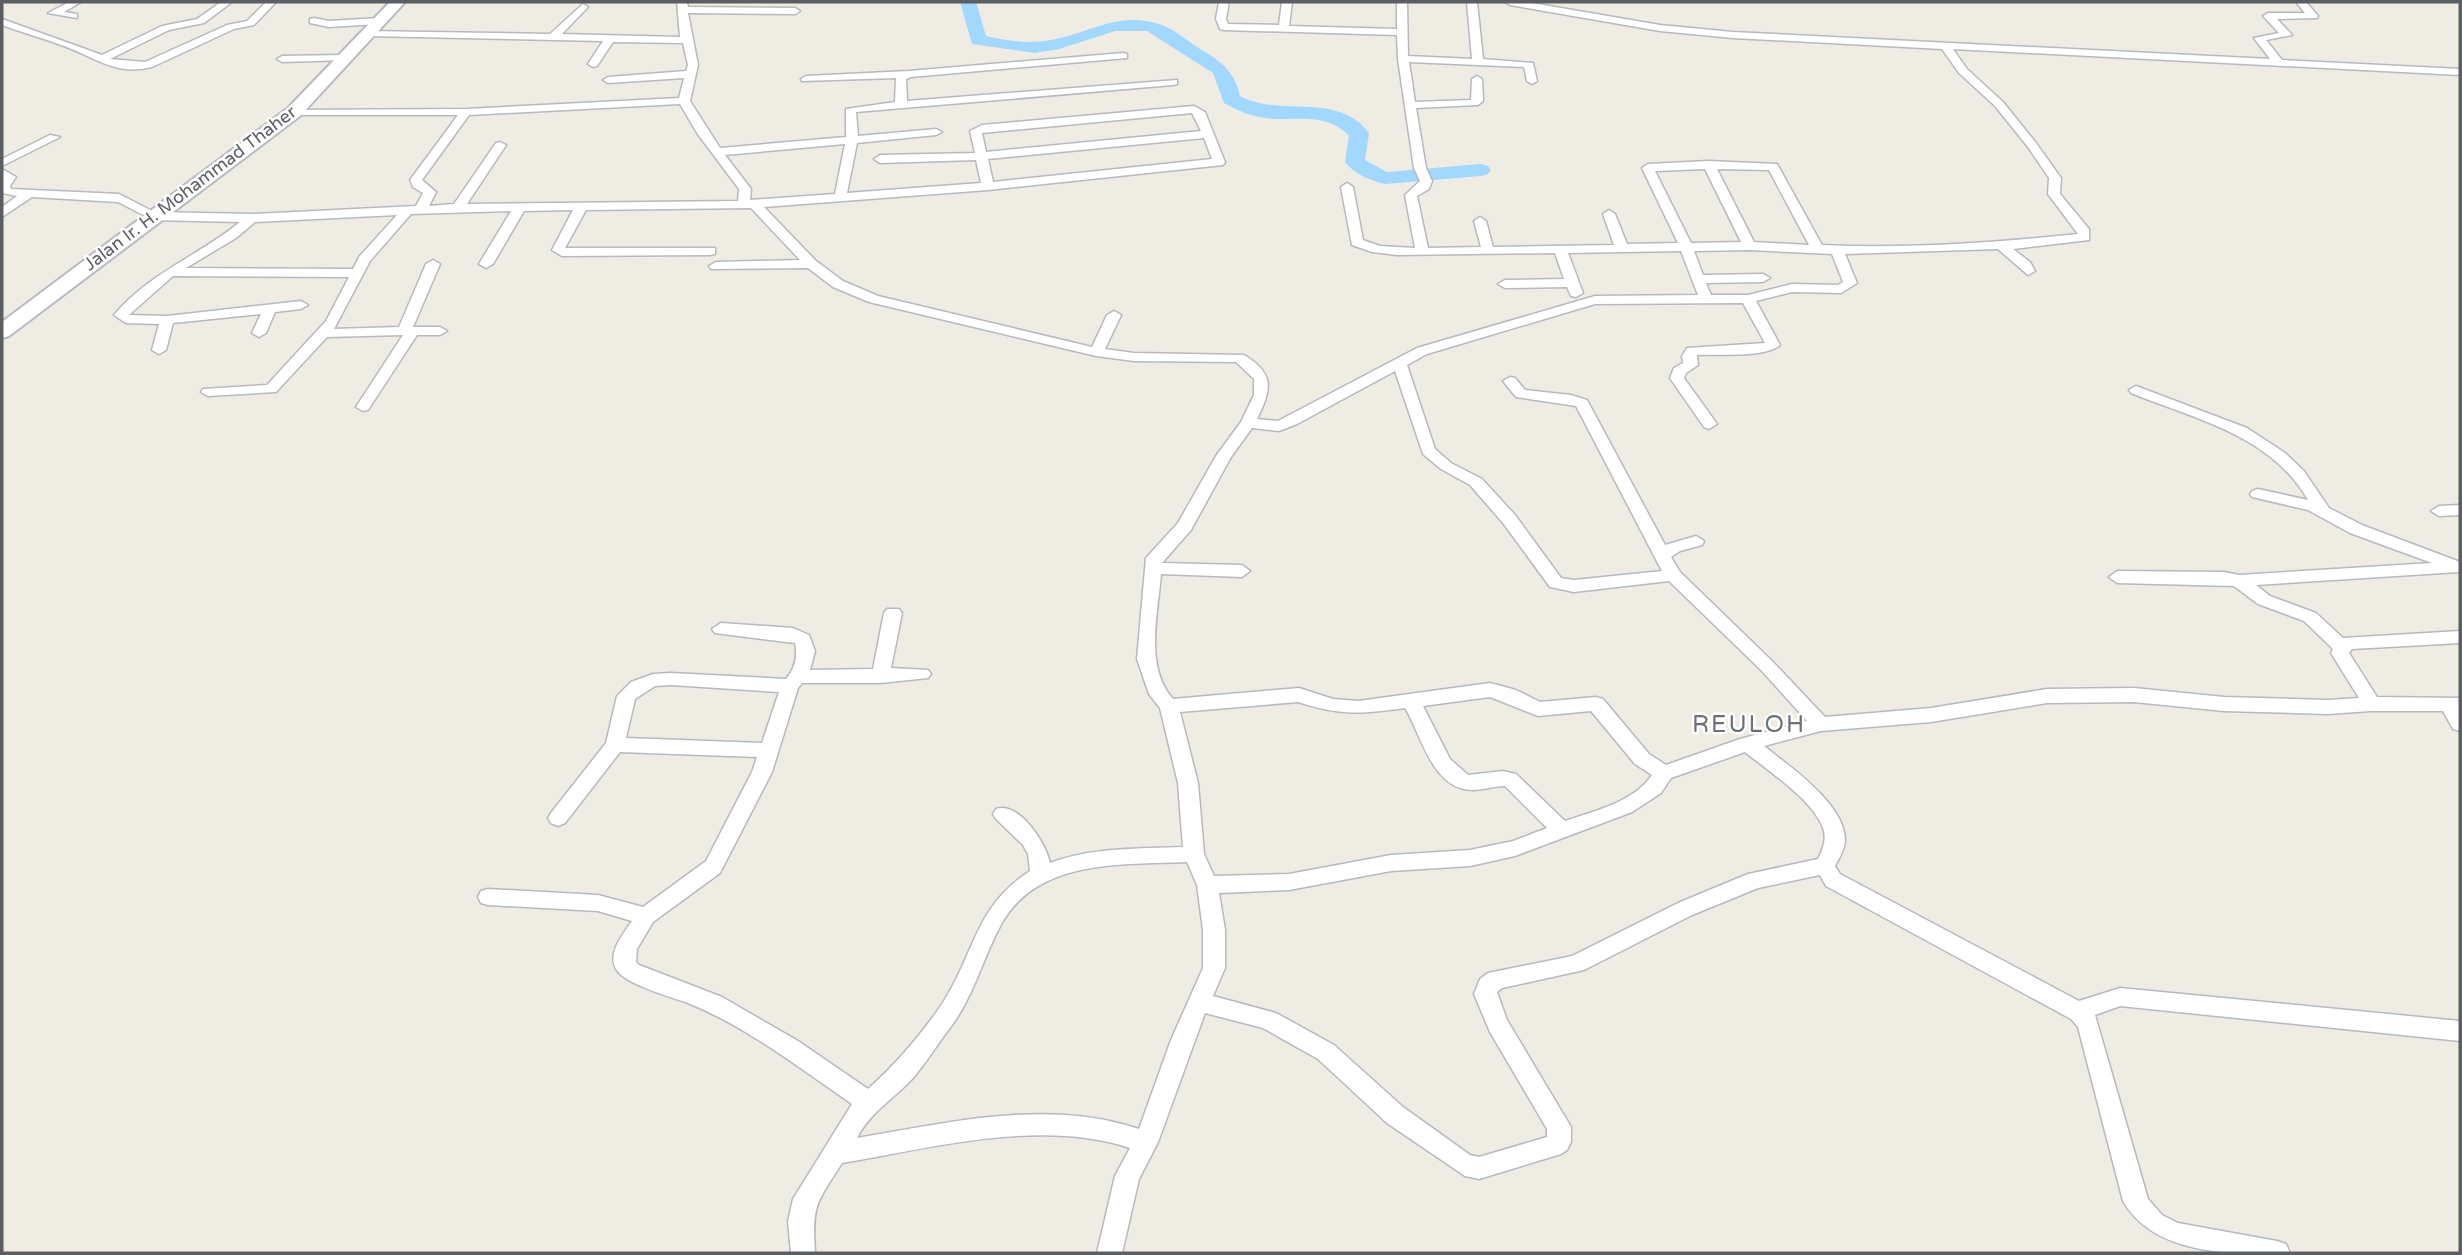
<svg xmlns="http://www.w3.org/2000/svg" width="2462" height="1255" viewBox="0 0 2462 1255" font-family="'Varela Round',sans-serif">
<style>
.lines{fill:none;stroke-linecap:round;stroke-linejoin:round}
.river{fill:#a2d7ff;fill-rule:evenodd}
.minor-casing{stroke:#b6b9be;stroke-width:3}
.secondary-casing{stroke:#b7bac0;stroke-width:4}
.minor{fill:#fff;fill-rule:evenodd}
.secondary{fill:#fff;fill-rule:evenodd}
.labels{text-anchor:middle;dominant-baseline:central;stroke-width:5;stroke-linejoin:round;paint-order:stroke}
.far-street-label{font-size:18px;fill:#5b5f64;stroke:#fff}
.quarter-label{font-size:24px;letter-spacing:2px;fill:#6c7176;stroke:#fff}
</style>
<rect width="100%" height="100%" fill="#eeece3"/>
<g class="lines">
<!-- river -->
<path class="river" d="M960 2H976L986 36C1005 40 1025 44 1044 41 1085 36 1117 10 1159 24 1175 29 1187 41 1200 49 1221 61 1235 72 1240 96 1280 118 1338 91 1369 133L1365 160 1387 172 1481 164 1488 166 1491 170 1488 174 1481 176 1385 184C1370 180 1355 175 1345 162L1349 135C1321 111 1298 122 1265 118 1250 116 1237 110 1224 103L1213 73 1147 31H1115L1059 49 1035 53 972 44Z"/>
<defs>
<path id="minor" d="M69 2H81L64 12 77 14V18L48 13Z
M221 2H232L204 23 169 30 110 59 145 62 227 25 247 21 266 2H276L254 25 234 29 152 67C119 75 102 62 74 50 51 40 26 34 2 25V19L102 55 162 26 197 19Z
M677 2H687L688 7 795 8 800 11 795 14 688 13 698 65 690 101 720 148 846 137V109L895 102 896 78 802 81 801 79 806 76 909 71 1123 53 1127 54V58L911 77 906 79 907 101 1177 80V84L1173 85 856 112 858 136 936 129 942 132 936 135 857 143 847 193 981 183 976 160 880 163 874 159 880 155 975 153 970 131 982 125 1194 106 1205 112 1225 162 1223 165 988 190 764 207 816 261 843 281 878 296 1092 347 1107 315 1114 311 1121 315 1105 349 1134 353 1244 355C1276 374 1271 390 1257 419L1278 421 1417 348 1595 296 1698 295 1681 251 1568 253 1583 293 1576 297 1571 296 1567 287 1505 288 1498 284 1505 280 1564 279 1555 253 1397 255 1372 252 1352 245 1341 187 1347 183 1353 187 1363 240 1380 246 1415 248 1405 195 1420 181 1414 168 1398 59 1397 35 1224 30 1220 29 1216 19 1219 2H1229L1226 19 1228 24 1279 25 1282 2H1292L1289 26 1397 29V2H1407L1408 56 1472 59 1467 2H1477L1483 59 1533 63 1537 81 1532 84 1527 81 1524 67 1409 62 1415 102 1471 100 1472 79 1477 76 1482 79 1483 101 1478 105 1416 108 1426 168 1432 181 1429 189 1417 196 1428 248 1481 247 1474 221 1480 217 1486 221 1493 247 1614 245 1603 214 1609 210 1615 214 1627 244 1678 243 1642 168 1648 164 1709 161 1777 164 1822 245C1907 249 1993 243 2078 234L2048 194 2049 178 2028 147 1995 106 1959 73 1942 49 1733 38 1660 31 1510 5 1505 2H1526L1660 25 1733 32 2270 59 2254 38 2279 33 2263 16 2268 13H2305L2296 2H2306L2318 16 2317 18 2277 19 2292 35 2266 40 2282 60 2460 69V75L1953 49 1967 69 2003 102 2036 143 2061 178 2060 194 2089 229V240L2013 249 2030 262 2035 271 2028 275 1998 249 1845 254 1857 283 1841 293 1792 292 1756 301 1780 345C1766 358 1717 354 1697 355L1698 365 1686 373 1684 378 1717 424 1709 429 1704 427 1670 378 1674 368 1683 363 1682 356 1687 348 1765 343 1743 303 1595 304 1427 354 1407 365 1435 449 1451 463 1482 479 1515 515 1561 578 1574 580 1662 571 1576 406 1516 397 1503 381 1510 377 1515 378 1525 390 1571 395 1587 400 1665 545 1696 536 1704 541 1702 545 1680 551 1671 557 1680 572 1773 662 1825 717 1931 708 2047 689 2134 688 2224 697 2328 700 2359 698 2331 653 2333 649 2304 621 2258 604 2234 586 2117 583 2109 577 2117 571 2224 572 2239 575 2432 563 2350 533 2308 510 2252 497 2250 494 2252 491 2258 489 2308 500C2271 435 2195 419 2131 393L2129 390 2136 386 2247 428 2285 453 2304 471 2329 508 2362 525 2460 562 2459 572 2256 585 2270 596 2316 613 2343 638 2460 631V643L2352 649 2349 653 2377 697 2460 698V731L2453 729 2443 711H2370L2328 714 2224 711 2134 702 2047 703 1931 722 1821 731 1764 746C1789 766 1845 804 1845 840 1845 849 1839 858 1835 866L1840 874 2079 1001 2120 988 2460 1021V1041L2120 1006 2095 1015 2148 1199 2162 1215 2178 1223 2277 1241 2286 1244 2290 1253C2231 1255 2154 1255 2123 1201L2078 1027 2071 1019 1826 886 1820 875 1758 888 1692 915 1584 970 1502 988 1497 992 1507 1020 1571 1127V1142L1567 1150 1561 1154 1479 1179 1465 1176 1387 1123 1318 1059 1263 1028 1205 1013 1158 1142 1139 1179 1122 1253H1097L1115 1176 1130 1148C1042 1118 931 1148 842 1163 816 1204 812 1204 815 1253H791L788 1221 793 1199 852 1104C800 1068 747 1027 688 1003 671 997 624 984 616 969 607 953 623 934 632 921L598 911 488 905 481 903 478 897 481 891 488 889 598 895 643 907 706 861 752 772 757 757 620 752 565 823 558 826 551 823 548 818 551 813 606 743 617 696 631 682 653 674 671 673 786 679C795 668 798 657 795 643L715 633 712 629 721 623 793 628 809 635 815 651 810 670 873 669 884 613 887 609H899L902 613 891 668 928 670 931 674 928 678 880 683H802L798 688 772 772 720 873 653 922 637 949 636 962 639 965 722 997 798 1041 868 1089C896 1064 921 1035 942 1004 975 954 974 907 1030 871L1028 854 1023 845 996 819 993 814 996 809C1019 801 1046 843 1050 863 1092 847 1139 849 1183 847L1178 783 1160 708 1149 694 1137 659 1146 558 1178 523 1216 456 1241 422 1254 395V379L1236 362 1134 361 1096 356 869 302 833 287 808 268 711 269 709 266 716 262 800 260 751 208 586 210 565 248H715V254L710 255 562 256 552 250 573 210 524 211 493 264 486 268 479 264 511 211 411 214 370 261 334 329 399 327 426 264 433 260 440 264 413 327H440L447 331 440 335H417L368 410 363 411 356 407 403 335 327 337 276 392 208 396 201 392 203 389 267 385 326 321 349 277 173 276 129 315 167 316 301 301 308 305 301 309 275 312 266 333 259 337 252 333 261 314 173 323 166 350 159 354 152 350 159 324 126 323 114 315C149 273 200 255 240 222L153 220 118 202 32 197 2 217V207L17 196 2 193V169L16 177 10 186 11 189 119 194 154 212 252 214 416 206 423 193 413 187 410 180 458 115H294L288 112 290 110 466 109 679 98 684 78 608 83 603 80 608 77 686 71 688 65 683 43 613 42 597 66 593 67 588 64 603 41 368 36 363 33 364 31 550 34 583 4 588 7 586 9 562 34 680 37ZM680 104 697 133 739 189 738 201 467 204 506 145 500 142 496 143 454 204 429 206 436 192 422 180 469 115ZM1192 113 1201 131 986 152 982 133ZM1204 138 1212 159 993 182 988 159ZM845 144 835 194 750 200 751 189 725 155ZM1705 169 1741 242 1691 243 1655 171ZM1717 169 1769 170 1809 245 1754 242ZM397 215 359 257 353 269 186 268 236 238 255 222ZM1749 250 1832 254 1843 282 1838 285 1792 284 1748 295H1711L1706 283 1763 282 1770 278 1763 274 1703 275 1694 251ZM1395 371 1423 454 1441 469 1470 485 1503 523 1550 587 1574 592 1669 581 1761 670 1807 721 1740 739 1666 765 1649 754 1603 699 1596 697 1540 702 1516 690 1490 683 1358 701 1333 699 1299 688 1173 699C1144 667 1158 613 1161 574L1242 577 1250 571 1242 565 1162 563 1191 530 1231 457 1252 428 1279 431 1297 424ZM671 685 779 692 762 743 626 738 635 699 655 686ZM1490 697 1538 716 1591 711 1635 764 1652 775C1634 802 1594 811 1565 821L1516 774 1503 771 1468 775 1450 759 1423 706ZM1298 702C1342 716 1361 714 1405 708 1422 736 1432 789 1472 790 1483 790 1494 786 1505 786L1547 828 1513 841 1470 850 1391 855 1289 874 1214 876 1204 854 1198 783 1180 712ZM1745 752C1767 770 1813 800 1823 828 1827 839 1823 849 1818 859L1748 874 1678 903 1572 956 1488 973 1480 979 1474 994 1490 1032 1547 1129V1137L1479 1157 1470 1155 1403 1107 1334 1045 1276 1013 1213 996 1225 968V930L1219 893 1289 890 1391 871 1470 866 1515 856 1632 812 1661 793 1671 778ZM1187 862 1197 885 1203 930V968L1171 1040 1139 1129C1047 1098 949 1123 857 1138 870 1112 895 1098 914 1077 927 1061 939 1042 952 1025 975 994 984 954 1003 921 1041 858 1125 865 1187 862Z
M314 18 329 21 379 18 384 21 379 24 329 27 310 23V19Z
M343 55 347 56V60L282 62 277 59 282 56Z
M50 135 60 137 2 166V159Z
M2460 505V515L2439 516 2431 511 2439 506Z"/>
<path id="secondary" d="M390 2H405L300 116 9 336 2 338V322L288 108Z"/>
</defs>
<!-- minor casing -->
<use href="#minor" class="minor-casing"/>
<!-- secondary casing -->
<use href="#secondary" class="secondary-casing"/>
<!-- minor -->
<use href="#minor" class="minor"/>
<!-- secondary -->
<use href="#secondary" class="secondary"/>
</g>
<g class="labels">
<!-- far-street labels -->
<g class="far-street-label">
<text transform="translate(190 188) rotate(-37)">Jalan Ir. H. Mohammad Thaher</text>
</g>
<!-- quarter labels -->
<g class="quarter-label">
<text x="1749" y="724">REULOH</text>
</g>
</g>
<!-- border -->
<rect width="2462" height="1255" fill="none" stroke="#5b5f64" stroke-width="7"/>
</svg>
